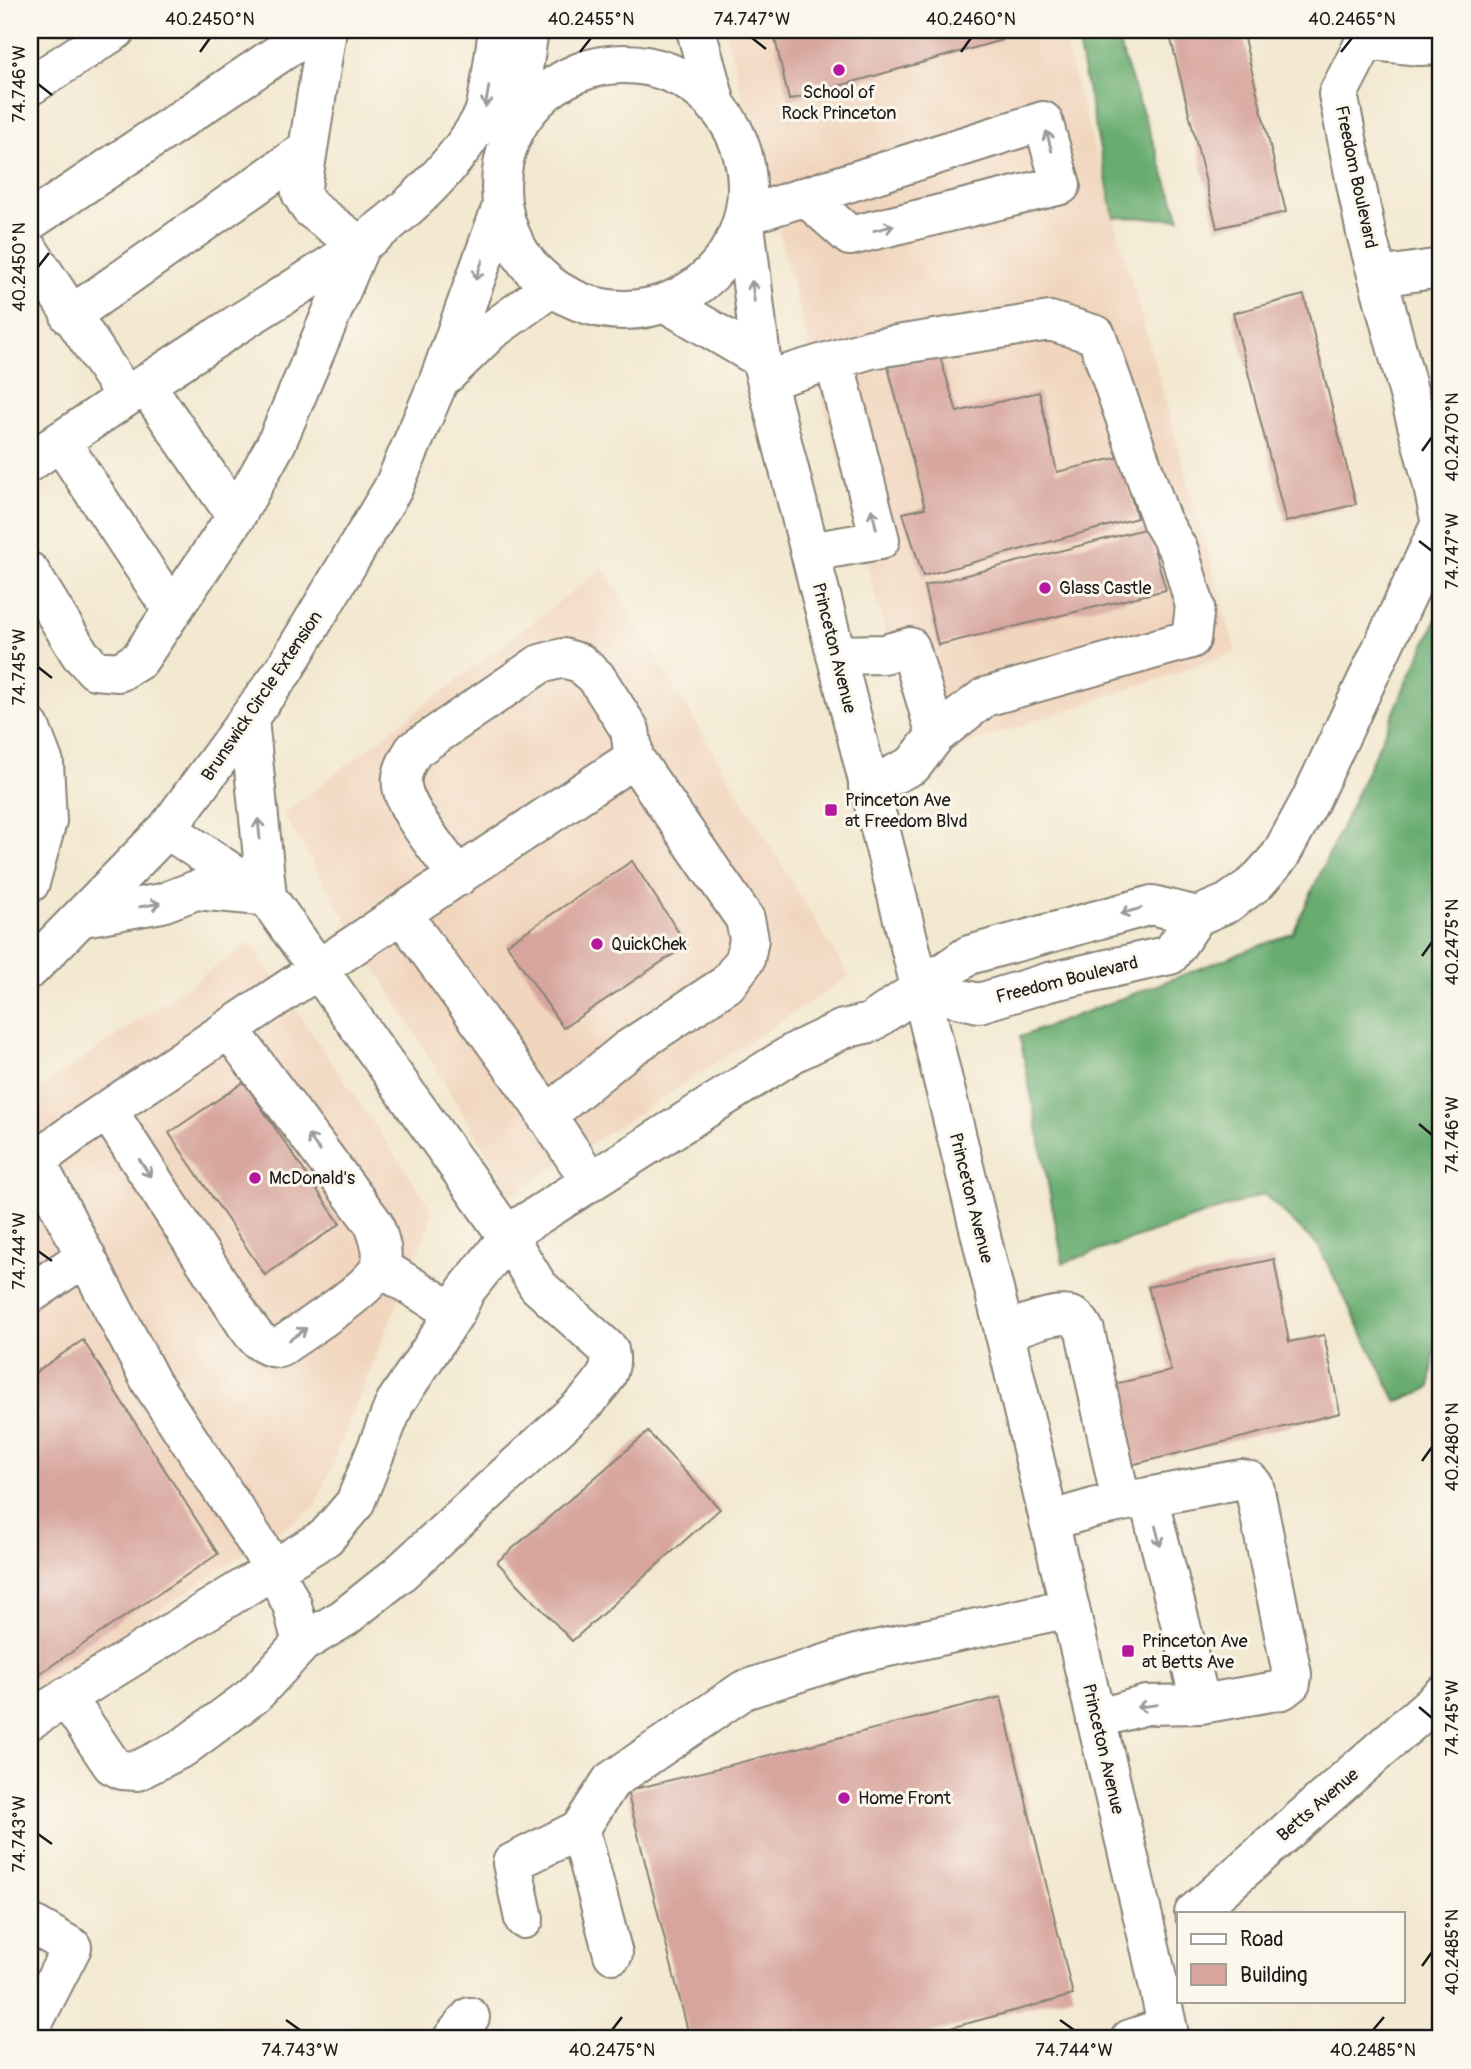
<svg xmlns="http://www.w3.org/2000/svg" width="1471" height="2069" viewBox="0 0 1471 2069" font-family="Pangolin,sans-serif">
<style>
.built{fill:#f1d5bd}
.forest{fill:#67ac70;stroke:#426446;stroke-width:2}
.building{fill:#d7a59d}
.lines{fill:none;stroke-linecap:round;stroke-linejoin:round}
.minor-casing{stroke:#888276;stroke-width:42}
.major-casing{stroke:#888276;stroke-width:42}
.minor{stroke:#fff;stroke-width:38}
.major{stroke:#fff;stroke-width:38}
.oneway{stroke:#999}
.ticks{fill:none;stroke:#1c1c1c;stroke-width:2.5}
.poi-dot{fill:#b5179e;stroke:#fbf7ec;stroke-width:2.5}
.labels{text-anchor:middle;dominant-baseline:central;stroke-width:6;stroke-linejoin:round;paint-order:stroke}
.poi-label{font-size:18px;fill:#1c1c1c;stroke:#fbf7ec;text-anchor:start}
.street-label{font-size:18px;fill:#1c1c1c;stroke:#fbf7ec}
.neatline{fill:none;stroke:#1c1c1c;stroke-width:2.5}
.ticks-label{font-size:18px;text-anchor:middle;fill:#1c1c1c}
</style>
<rect width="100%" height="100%" fill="#fbf7ec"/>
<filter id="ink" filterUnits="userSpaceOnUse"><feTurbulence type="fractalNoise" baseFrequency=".0143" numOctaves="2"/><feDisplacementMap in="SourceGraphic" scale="14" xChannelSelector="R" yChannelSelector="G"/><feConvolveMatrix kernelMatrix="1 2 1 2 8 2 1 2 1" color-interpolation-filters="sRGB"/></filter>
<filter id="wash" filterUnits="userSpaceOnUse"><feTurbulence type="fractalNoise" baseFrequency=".00686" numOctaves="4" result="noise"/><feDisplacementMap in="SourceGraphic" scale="28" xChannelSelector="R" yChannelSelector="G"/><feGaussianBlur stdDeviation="1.57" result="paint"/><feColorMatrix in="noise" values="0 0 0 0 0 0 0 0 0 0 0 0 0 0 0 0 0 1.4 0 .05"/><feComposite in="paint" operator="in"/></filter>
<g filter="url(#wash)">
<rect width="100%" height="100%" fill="#f3e8d0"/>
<!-- built -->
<path class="built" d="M725 30H1061L1236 652 919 761Z
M603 568 849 977 512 1195 283 814Z
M250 943 434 1212 315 1507 48 1683 30 1693V1096Z"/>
<!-- forest -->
<path class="forest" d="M1075 30H1114L1180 219 1114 217Z
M1441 609V1294L1430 1388 1397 1402 1319 1247 1264 1194 1063 1263 1020 1037 1293 933Z"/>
<g id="blocks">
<!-- building -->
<path class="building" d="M773 30 917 32 999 30 1002 40 789 100Z
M1176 30H1242L1286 212 1217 228 1169 31Z
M1304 295 1356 504 1286 522 1233 313Z
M937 347 957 412 1039 392 1057 472 1120 457 1137 518 923 576 903 513 925 508 887 363Z
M1148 528 1166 590 938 645 924 586Z
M632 861 687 945 563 1028 507 944Z
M244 1082 340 1224 265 1275 169 1133Z
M1274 1259 1289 1342 1324 1335 1340 1413 1131 1465 1110 1385 1171 1371 1148 1287Z
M83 1340 218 1554 30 1680V1376Z
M648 1432 720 1509 572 1641 497 1562Z
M1001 1697 1073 1995 909 2039H690L627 1791Z"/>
</g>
</g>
<g filter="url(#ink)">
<use href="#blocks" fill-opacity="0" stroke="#888276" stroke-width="2"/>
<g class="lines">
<defs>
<path id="minor" d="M327 30 301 193 310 208 360 246
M1371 30 1338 94 1366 233 1431 477 1441 524
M1365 40 1420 46 1441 45
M30 86 116 30
M744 216 1043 121 1061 185 850 236 806 197
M30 221 314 30
M30 252 126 397
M1379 277 1441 268
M70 316 308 149
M767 380 871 349 1050 321 1096 335 1161 520 1179 551 1195 606 1191 639 985 697 936 735
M145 384 236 516
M60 441 172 610
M30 462C97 416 165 371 233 327 324 269 426 215 482 118 489 104 495 49 498 30
M810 552 880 540 834 360
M30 572 80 654 95 670 119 672 139 660 236 516 276 444 360 246
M836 655 884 654 910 647 936 735 913 765 868 787
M249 719 267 897
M30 727 44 763 47 821 30 883
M167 829 267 897 508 1237 538 1286 609 1350C614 1373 602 1382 588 1400L398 1575 344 1618 302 1643
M458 877C443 855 405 811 402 786 400 773 407 761 414 750L540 664 563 658 580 663 596 677 630 730 634 758
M402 914 536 1099 591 1182
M83 917 162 903 196 890 261 896
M921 990 979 1003 1049 982 1170 955 1197 916 1228 903 1256 883 1280 856 1310 801 1441 523
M108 1111 245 1323C255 1337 261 1347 279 1348 302 1331 371 1290 380 1266 385 1251 378 1237 374 1224L230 1030
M36 1161 151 1382 274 1569 292 1605 302 1643 254 1695 184 1747 137 1771 122 1770 112 1765 66 1697
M30 1165 76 1131 634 758 745 919 749 939 745 960 727 984 627 1050 546 1116
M380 1267 455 1313
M30 1294 86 1256
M1004 1332C1020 1327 1060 1308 1075 1318 1080 1321 1082 1326 1085 1331L1121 1502
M1148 1497 1242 1479 1250 1481 1254 1486 1292 1674 1291 1683 1282 1690 1201 1704
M1049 1521 1097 1507 1148 1497 1201 1704 1146 1705 1096 1719
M30 1720 326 1537 355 1503 395 1403 455 1313 466 1290 513 1231 795 1052 843 1029 870 1023 969 955 1152 905 1197 916
M580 1829 613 1954
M1194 1913 1441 1696
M524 1919 512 1863 580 1829 611 1781 744 1690 856 1654 1070 1608
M30 1923 72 1947 30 2029
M452 2039 470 2017
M1130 2039 1166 2027"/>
<path id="major" d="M696 30 716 104
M501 187a123 123 0 1 1 246 0a123 123 0 1 1-246 0Z
M514 128 529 30
M744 216 761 359 921 990 1008 1347 1151 1951 1170 2039
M666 303 761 359
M447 374 491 331 552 287
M30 969 167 829 284 670 393 488 438 383 502 206"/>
</defs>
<!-- minor casing -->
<use href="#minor" class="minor-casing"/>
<!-- major casing -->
<use href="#major" class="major-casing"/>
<!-- minor -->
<use href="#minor" class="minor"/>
<!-- major -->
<use href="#major" class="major"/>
</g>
<!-- one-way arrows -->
<defs><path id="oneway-shaft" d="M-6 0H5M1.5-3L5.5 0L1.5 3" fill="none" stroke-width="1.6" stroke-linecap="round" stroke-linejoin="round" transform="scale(1.75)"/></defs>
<g class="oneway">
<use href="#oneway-shaft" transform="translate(487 97) rotate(100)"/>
<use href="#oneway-shaft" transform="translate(1049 141) rotate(-105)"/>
<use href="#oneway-shaft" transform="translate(884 228) rotate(-14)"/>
<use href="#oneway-shaft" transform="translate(479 270) rotate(110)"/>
<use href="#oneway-shaft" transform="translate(753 291) rotate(-97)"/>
<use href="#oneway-shaft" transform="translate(874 519) rotate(-104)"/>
<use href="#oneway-shaft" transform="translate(259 829) rotate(-96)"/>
<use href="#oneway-shaft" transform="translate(150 905) rotate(-10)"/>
<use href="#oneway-shaft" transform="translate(1131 911) rotate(164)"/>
<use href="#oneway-shaft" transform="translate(314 1143) rotate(-127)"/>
<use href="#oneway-shaft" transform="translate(145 1168) rotate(57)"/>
<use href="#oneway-shaft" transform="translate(298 1334) rotate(-35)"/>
<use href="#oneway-shaft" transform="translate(1158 1536) rotate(76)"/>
<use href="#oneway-shaft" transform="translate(1147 1706) rotate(172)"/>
</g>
</g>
<!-- ticks -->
<path class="ticks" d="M752 38 766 49M200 52 210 38M580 52 591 38M961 52 971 38M1341 52 1352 38M38 84 52 95M38 267 49 253M1422 451 1432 437M1419 541 1432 551M38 667 52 678M1422 956 1432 942M1419 1124 1432 1135M38 1251 52 1261M1422 1461 1432 1447M1419 1707 1432 1718M38 1834 52 1844M1422 1966 1432 1952M286 2020 300 2030M1060 2020 1074 2030M612 2030 622 2017M1373 2030 1384 2017"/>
<!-- markers -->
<g class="poi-dot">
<circle cx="839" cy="70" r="7"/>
<circle cx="1045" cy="588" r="7"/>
<rect x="824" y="803" width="14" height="14" rx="3.5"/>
<circle cx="597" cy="944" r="7"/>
<circle cx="255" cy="1178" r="7"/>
<rect x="1121" y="1644" width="14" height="14" rx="3.5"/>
<circle cx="844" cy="1798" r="7"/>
</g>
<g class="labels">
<!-- poi labels -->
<g class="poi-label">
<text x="839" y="92" text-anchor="middle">School of<tspan x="839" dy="21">Rock Princeton</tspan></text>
<text x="1059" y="588">Glass Castle</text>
<text x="845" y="800">Princeton Ave<tspan x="845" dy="21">at Freedom Blvd</tspan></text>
<text x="611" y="944">QuickChek</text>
<text x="269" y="1178">McDonald's</text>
<text x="1142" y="1641">Princeton Ave<tspan x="1142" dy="21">at Betts Ave</tspan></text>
<text x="858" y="1798">Home Front</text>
</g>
<!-- street labels -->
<g class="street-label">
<text transform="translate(1356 177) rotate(78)">Freedom Boulevard</text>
<text transform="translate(834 648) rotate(76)">Princeton Avenue</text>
<text transform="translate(262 696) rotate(-56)">Brunswick Circle Extension</text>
<text transform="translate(1067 980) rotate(-14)">Freedom Boulevard</text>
<text transform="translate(971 1198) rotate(76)">Princeton Avenue</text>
<text transform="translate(1103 1749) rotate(77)">Princeton Avenue</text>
<text transform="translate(1318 1805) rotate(-41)">Betts Avenue</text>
</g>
</g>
<!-- margin -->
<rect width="1471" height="2069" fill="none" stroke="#fbf7ec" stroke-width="77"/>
<!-- legend -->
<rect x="1177" y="1912" width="228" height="91" fill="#fbf7ec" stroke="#a29f99" stroke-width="2"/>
<rect x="1191" y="1934" width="35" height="10" fill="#ffffff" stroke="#a29f99" stroke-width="2"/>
<text x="1240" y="1946" font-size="21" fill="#1c1c1c">Road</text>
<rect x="1191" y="1964" width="35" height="21" fill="#d7a59d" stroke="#a29f99" stroke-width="2"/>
<text x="1240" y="1982" font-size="21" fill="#1c1c1c">Building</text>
<rect x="38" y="38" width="1394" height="1992" class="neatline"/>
<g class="ticks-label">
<text x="210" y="25">40.2450°N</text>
<text x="591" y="25">40.2455°N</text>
<text x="752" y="25">74.747°W</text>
<text x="971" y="25">40.2460°N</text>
<text x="1352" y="25">40.2465°N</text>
<text transform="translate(19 84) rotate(-90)" y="6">74.746°W</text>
<text transform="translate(19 267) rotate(-90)" y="6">40.2450°N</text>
<text transform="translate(1452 437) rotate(-90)" y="6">40.2470°N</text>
<text transform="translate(1452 551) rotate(-90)" y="6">74.747°W</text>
<text transform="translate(19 667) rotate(-90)" y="6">74.745°W</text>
<text transform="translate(1452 942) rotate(-90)" y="6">40.2475°N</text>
<text transform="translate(1452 1135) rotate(-90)" y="6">74.746°W</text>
<text transform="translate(19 1251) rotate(-90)" y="6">74.744°W</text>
<text transform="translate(1452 1447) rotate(-90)" y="6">40.2480°N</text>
<text transform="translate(1452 1718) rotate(-90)" y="6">74.745°W</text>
<text transform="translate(19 1834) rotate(-90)" y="6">74.743°W</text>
<text transform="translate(1452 1952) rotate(-90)" y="6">40.2485°N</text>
<text x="300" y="2056">74.743°W</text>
<text x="612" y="2056">40.2475°N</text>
<text x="1074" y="2056">74.744°W</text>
<text x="1373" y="2056">40.2485°N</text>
</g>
</svg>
